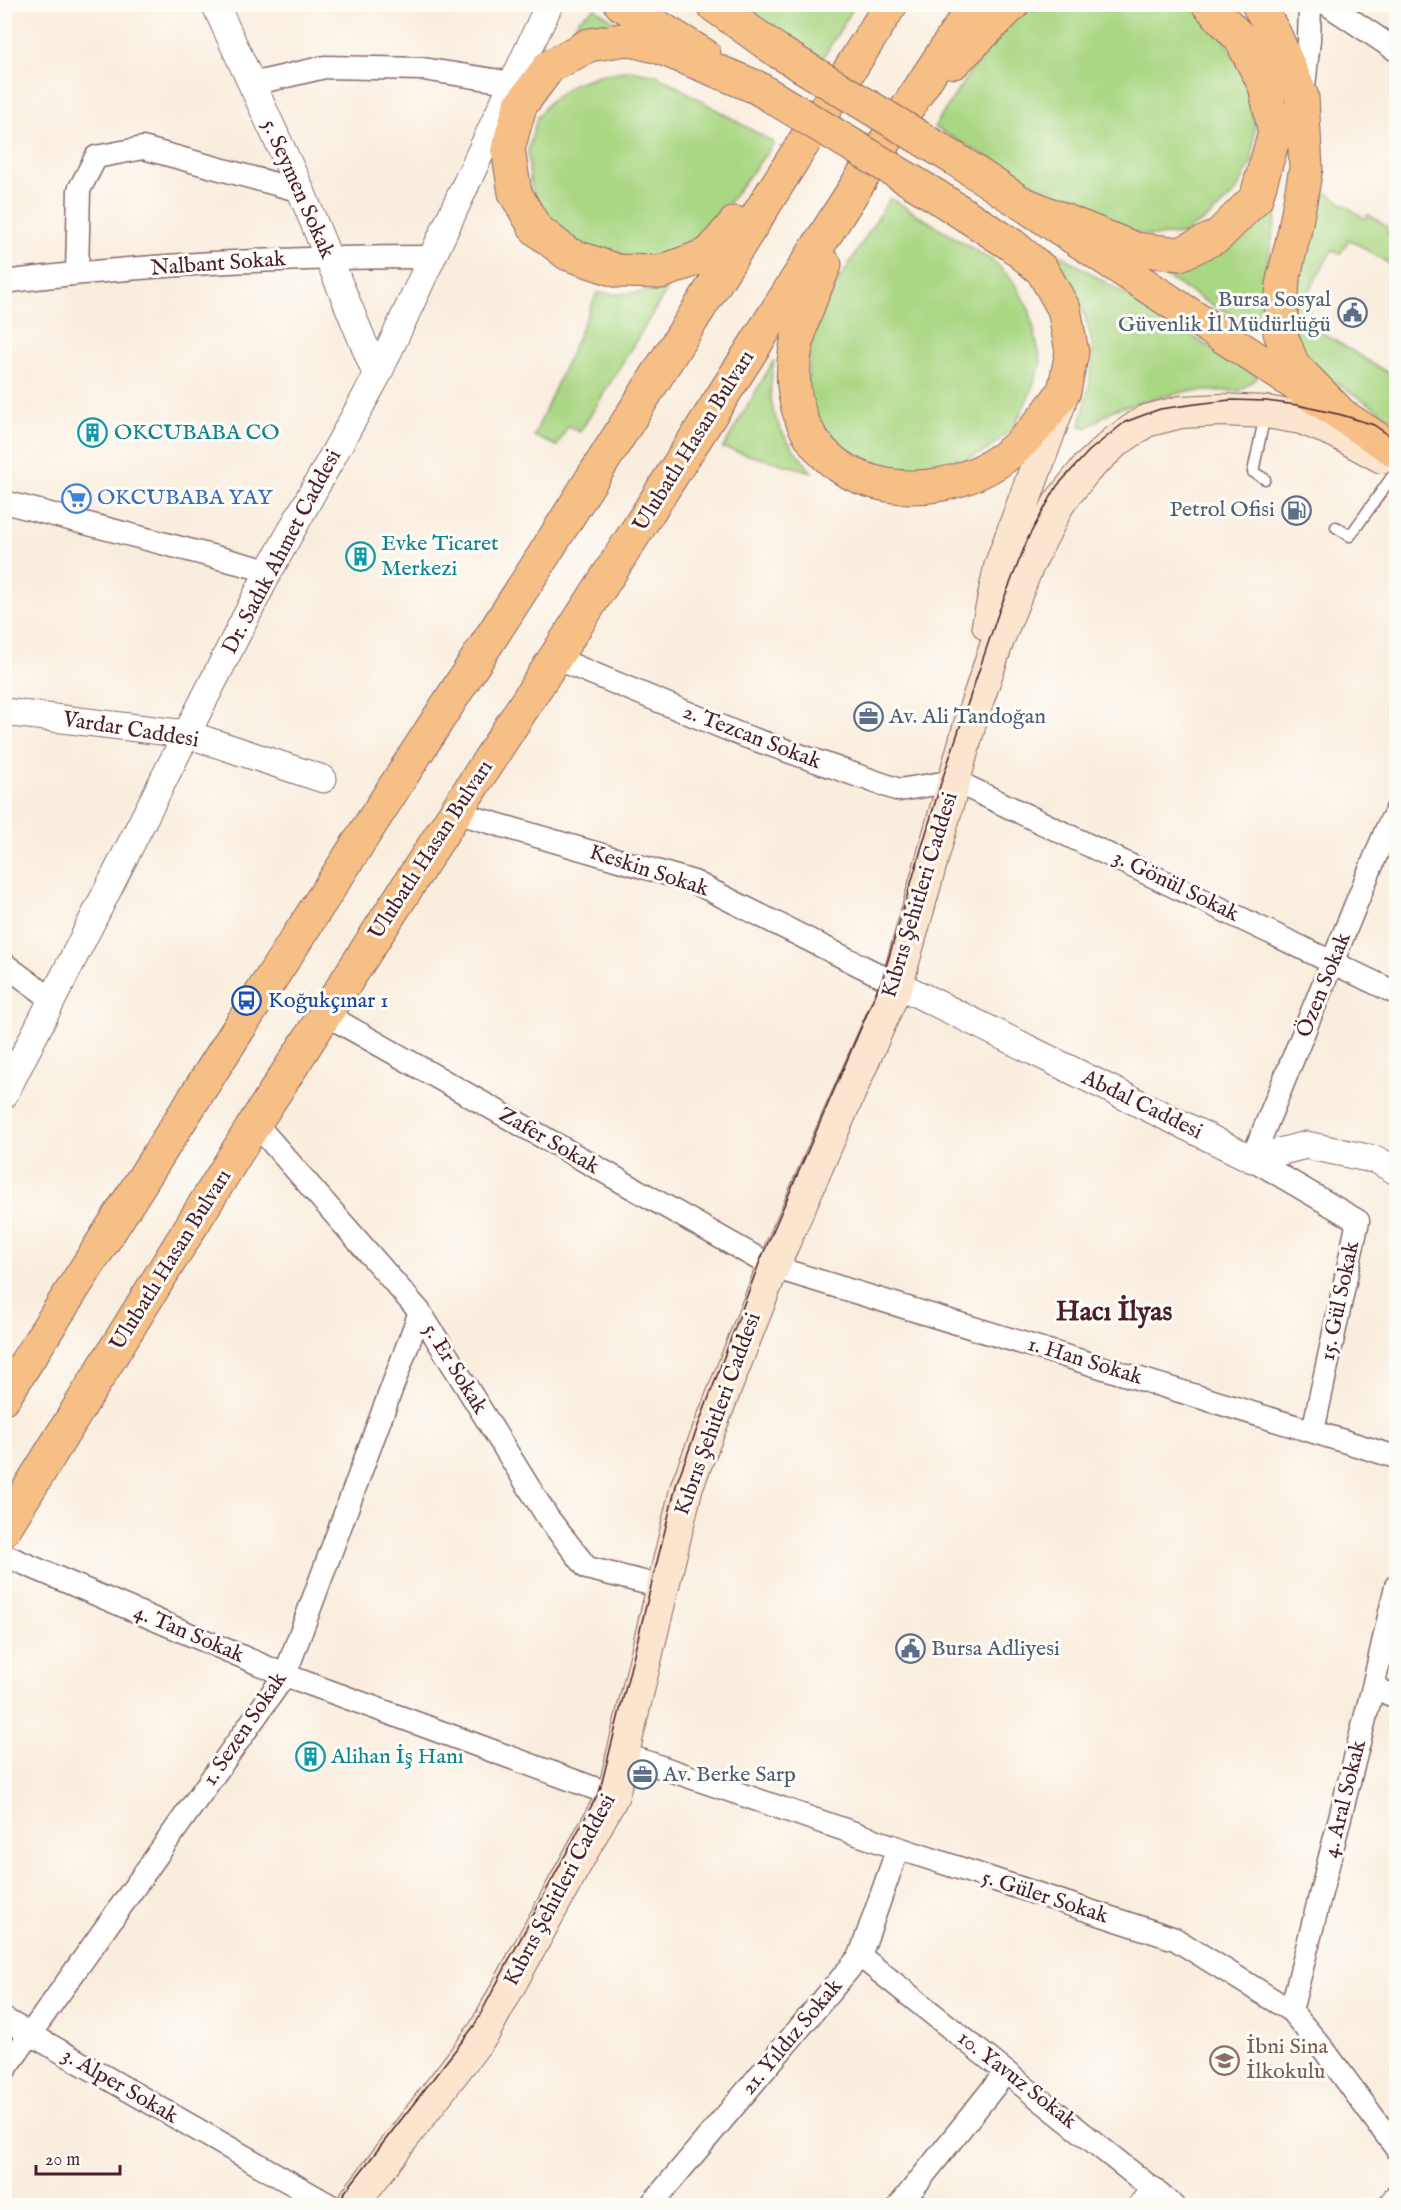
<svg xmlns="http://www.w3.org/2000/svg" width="1401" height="2210" viewBox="0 0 1401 2210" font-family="'IM FELL English',serif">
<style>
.green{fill:#aad784;stroke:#7a7b58;stroke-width:1.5}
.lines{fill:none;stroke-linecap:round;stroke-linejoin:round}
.service-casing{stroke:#876769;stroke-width:13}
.minor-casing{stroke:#876769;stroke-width:25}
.tertiary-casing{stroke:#876769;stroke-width:29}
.secondary-casing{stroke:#876769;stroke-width:34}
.primary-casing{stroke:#876769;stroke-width:35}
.trunk-casing{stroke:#876769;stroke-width:35}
.service{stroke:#fff;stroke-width:10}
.minor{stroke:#fff;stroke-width:22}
.tertiary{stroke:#fff;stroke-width:27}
.secondary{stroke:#fbe5cf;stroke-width:32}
.primary{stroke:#f5bf86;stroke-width:33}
.trunk{stroke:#f5bf86;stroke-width:33}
.tram{stroke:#4a1f2b;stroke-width:1.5}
.primary-bridge-casing{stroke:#876769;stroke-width:35;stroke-linecap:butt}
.primary-bridge{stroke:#f5bf86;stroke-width:33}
.labels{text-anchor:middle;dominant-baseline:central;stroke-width:6;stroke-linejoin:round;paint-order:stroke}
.street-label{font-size:22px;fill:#4a1f2b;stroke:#fdfcf7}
.service-label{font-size:22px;fill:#4e5e75;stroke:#fdfcf7;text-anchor:start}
.culture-label{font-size:22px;fill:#0d838f;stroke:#fdfcf7;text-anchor:start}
.shop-label{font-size:22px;fill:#366cbe;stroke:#fdfcf7;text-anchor:start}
.transit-label{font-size:22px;fill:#164399;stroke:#fdfcf7;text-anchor:start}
.education-label{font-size:22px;fill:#785e54;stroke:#fdfcf7;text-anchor:start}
.district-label{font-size:28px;font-weight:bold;fill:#4a1f2b;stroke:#fdfcf7}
</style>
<rect width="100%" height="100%" fill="#fdfcf7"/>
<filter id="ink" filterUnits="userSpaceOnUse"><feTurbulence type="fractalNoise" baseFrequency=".0167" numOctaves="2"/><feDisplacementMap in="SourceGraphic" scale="12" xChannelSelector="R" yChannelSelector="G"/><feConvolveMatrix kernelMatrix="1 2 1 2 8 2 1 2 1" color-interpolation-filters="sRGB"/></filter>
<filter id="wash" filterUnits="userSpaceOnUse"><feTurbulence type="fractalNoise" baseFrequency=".008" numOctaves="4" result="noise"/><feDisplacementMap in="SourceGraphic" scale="24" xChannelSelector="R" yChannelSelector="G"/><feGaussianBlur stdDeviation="1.35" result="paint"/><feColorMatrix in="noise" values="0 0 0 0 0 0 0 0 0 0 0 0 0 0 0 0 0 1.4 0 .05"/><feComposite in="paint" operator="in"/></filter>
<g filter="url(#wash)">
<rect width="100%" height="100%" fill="#f9eddd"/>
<!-- green -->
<path class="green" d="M1032 4 1194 5 1223 37 1244 77 1255 126 1252 162 1235 193 1208 218 1182 234 1154 236 1113 228 934 127C962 86 991 32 1032 4Z
M731 5H855L820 63Z
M595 8 622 27H597L569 35 579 19Z
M630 70 657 75 774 143 703 237 683 250 649 257 606 258 555 228 536 205 530 180 528 151 537 117 550 101 573 84 599 75Z
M1326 192 1365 219 1368 214 1387 227V232L1396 238V268L1349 239 1340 254 1332 250 1304 300 1311 306 1303 321 1396 378V421L1307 365 1286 317 1310 229Z
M890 198 996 263 1015 284 1030 312 1041 363 1029 396 1014 427 986 451 958 463 922 471 885 469 849 455 823 427 807 398 810 337 825 303Z
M1264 205 1277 213 1256 326 1210 304 1150 267Z
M1050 248 1258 377 1239 391H1188L1144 401 1113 410 1086 428 1080 425C1086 399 1094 372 1092 346 1089 314 1066 276 1050 248Z
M667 290 580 432 568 426 557 446 534 436 597 293 619 294Z
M774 360C773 372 769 386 771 398 773 427 795 451 812 472L723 448Z"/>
</g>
<g filter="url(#ink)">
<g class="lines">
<defs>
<path id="service" d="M1265 479 1253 472 1265 415
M1336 527 1350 536 1396 471"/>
<path id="minor" d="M1327 4 1396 50
M252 84 325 67 423 69 513 83
M1303 96 1309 40 1310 4
M77 273 79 190 96 157 143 148 301 191
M4 282C146 264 290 257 433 257
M4 502 269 571
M555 658 739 734 899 790 955 781 1396 993
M455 812 694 882 897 984
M4 964 53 1000
M325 1014 773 1267 1396 1457
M255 1123 420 1312 548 1518 587 1568 663 1587
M1313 1431 1358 1221 1252 1159 1387 828 1396 811
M4 1555 285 1675 613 1795
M1373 1687 1396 1697
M623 1754 898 1848 1175 1939 1291 2011 1324 2050 1396 2148
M860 1956 1174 2206
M1291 2011 1373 1687 1396 1586
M4 2019 331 2206
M4 2071 285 1675 420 1312
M650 2206 860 1956 898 1848
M899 2206 1006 2072
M1139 2206 1153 2188
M1389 2206 1396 2196"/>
<path id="tertiary" d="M215 4 301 191 377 376
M4 712 187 734 323 779
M897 984 1252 1159 1306 1145 1377 1160 1396 1171
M4 1095 269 571 377 376 548 7 547 4"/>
<path id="secondary" d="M988 625 1000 567 1060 402
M351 2206 484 2032 613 1795 687 1486 773 1267 897 984 971 720 998 640 1027 567 1059 503 1086 469 1115 442 1146 421 1181 412 1221 410 1266 412 1301 418 1336 432 1382 457"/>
<path id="primary" d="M621 4 704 55
M955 159 1396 451
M936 196 1012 245 1042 270 1064 309 1072 352 1064 391"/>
<path id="trunk" d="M712 4 779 52
M1258 4 1275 35 1302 97 1306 168 1294 234 1283 280 1280 333 1293 365 1342 415
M954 62 1013 4
M1022 203 1135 249 1180 254 1218 236 1256 198 1275 133 1265 86 1240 38 1208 4
M735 223 709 254 661 272 618 271 568 254 536 229 515 193 508 149 520 106 549 67 589 45 627 39 659 47 756 87
M825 265C808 304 790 343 794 387 805 492 928 512 1003 458 1028 440 1046 416 1064 391
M4 1397 232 1039 535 569 891 4
M4 1529 255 1123 600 588 864 174 975 4"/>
</defs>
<!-- service casing -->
<use href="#service" class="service-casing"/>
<!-- minor casing -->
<use href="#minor" class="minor-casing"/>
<!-- tertiary casing -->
<use href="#tertiary" class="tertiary-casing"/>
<!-- secondary casing -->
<use href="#secondary" class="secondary-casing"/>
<!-- primary casing -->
<use href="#primary" class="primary-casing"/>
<!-- trunk casing -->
<use href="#trunk" class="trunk-casing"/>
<!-- service -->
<use href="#service" class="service"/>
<!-- minor -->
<use href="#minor" class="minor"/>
<!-- tertiary -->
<use href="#tertiary" class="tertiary"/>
<!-- secondary -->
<use href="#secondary" class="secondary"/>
<!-- primary -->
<use href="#primary" class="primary"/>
<!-- trunk -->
<use href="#trunk" class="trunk"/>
<!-- tram -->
<path class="tram" d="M334 2206 474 2026 600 1790 677 1482 760 1261 883 977 941 783 999 611 1029 536 1057 486 1089 451 1125 422 1160 409 1196 404 1230 400 1266 401 1297 405 1342 415 1374 425 1396 440"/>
<defs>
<path id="primary-bridge" d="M779 52 955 159
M756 87 936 196"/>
</defs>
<!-- primary-bridge casing -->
<use href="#primary-bridge" class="primary-bridge-casing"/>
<!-- primary-bridge -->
<use href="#primary-bridge" class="primary-bridge"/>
</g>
</g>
<!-- icons -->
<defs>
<symbol id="civic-ring" viewBox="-11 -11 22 22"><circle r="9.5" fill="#fdfcf7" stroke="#5c6f8a" stroke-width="1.5"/><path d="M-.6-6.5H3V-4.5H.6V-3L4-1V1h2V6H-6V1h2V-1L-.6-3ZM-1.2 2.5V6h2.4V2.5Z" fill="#5c6f8a"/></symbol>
<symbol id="building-ring" viewBox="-11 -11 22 22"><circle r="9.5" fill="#fdfcf7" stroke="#0f9aa8" stroke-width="1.5"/><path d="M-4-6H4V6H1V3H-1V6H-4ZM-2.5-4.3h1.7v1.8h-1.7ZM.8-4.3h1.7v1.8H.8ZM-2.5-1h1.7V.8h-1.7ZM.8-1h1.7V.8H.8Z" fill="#0f9aa8"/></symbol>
<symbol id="supermarket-ring" viewBox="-11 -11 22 22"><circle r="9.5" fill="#fdfcf7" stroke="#3f7fe0" stroke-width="1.5"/><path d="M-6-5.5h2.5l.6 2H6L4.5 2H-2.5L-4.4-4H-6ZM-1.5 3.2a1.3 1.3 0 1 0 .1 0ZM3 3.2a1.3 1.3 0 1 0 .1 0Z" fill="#3f7fe0"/></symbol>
<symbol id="fuel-ring" viewBox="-11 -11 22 22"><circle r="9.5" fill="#fdfcf7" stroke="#5c6f8a" stroke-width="1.5"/><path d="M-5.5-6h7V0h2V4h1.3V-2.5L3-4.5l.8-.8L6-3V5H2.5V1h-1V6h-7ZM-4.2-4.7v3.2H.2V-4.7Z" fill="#5c6f8a"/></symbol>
<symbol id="office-ring" viewBox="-11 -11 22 22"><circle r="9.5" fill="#fdfcf7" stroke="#5c6f8a" stroke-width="1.5"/><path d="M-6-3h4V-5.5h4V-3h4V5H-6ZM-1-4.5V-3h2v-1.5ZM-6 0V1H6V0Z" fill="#5c6f8a"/></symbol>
<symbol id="bus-ring" viewBox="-11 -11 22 22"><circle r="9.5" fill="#fdfcf7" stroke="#1a4fb4" stroke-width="1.5"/><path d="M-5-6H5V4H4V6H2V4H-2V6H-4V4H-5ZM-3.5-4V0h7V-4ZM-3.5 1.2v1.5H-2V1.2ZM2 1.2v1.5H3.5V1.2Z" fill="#1a4fb4"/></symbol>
<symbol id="school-ring" viewBox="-11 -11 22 22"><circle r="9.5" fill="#fdfcf7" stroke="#8d6e63" stroke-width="1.5"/><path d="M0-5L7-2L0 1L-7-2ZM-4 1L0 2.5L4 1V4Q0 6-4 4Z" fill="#8d6e63"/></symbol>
</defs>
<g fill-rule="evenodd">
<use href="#civic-ring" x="1336" y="296" width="33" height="33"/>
<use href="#building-ring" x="76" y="416" width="33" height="33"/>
<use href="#supermarket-ring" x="60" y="482" width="33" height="33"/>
<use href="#fuel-ring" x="1280" y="494" width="33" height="33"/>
<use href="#building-ring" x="344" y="540" width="33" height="33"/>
<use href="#office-ring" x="852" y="700" width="33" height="33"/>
<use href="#bus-ring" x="230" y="984" width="33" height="33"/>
<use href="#civic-ring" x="894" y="1632" width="33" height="33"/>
<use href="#building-ring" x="294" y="1740" width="33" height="33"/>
<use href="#office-ring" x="626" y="1758" width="33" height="33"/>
<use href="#school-ring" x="1208" y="2044" width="33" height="33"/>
</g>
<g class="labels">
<!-- street labels -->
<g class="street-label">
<text transform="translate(298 189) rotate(66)">5. Seymen Sokak</text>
<text transform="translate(218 264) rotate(-4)">Nalbant Sokak</text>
<text transform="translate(694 441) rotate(-58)">Ulubatlı Hasan Bulvarı</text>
<text transform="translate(282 552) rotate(-62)">Dr. Sadık Ahmet Caddesi</text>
<text transform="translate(131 730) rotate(9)">Vardar Caddesi</text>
<text transform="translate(752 737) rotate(21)">2. Tezcan Sokak</text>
<text transform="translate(431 850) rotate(-57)">Ulubatlı Hasan Bulvarı</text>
<text transform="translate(649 871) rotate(18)">Keskin Sokak</text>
<text transform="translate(1176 886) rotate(26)">3. Gönül Sokak</text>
<text transform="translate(920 895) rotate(-73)">Kıbrıs Şehitleri Caddesi</text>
<text transform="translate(1324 985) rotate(-68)">Özen Sokak</text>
<text transform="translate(1142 1105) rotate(26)">Abdal Caddesi</text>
<text transform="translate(549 1141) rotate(30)">Zafer Sokak</text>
<text transform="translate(171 1260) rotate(-58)">Ulubatlı Hasan Bulvarı</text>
<text transform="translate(1340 1301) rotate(-78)">15. Gül Sokak</text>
<text transform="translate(1085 1361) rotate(17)">1. Han Sokak</text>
<text transform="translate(455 1369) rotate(58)">5. Er Sokak</text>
<text transform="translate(718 1414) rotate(-70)">Kıbrıs Şehitleri Caddesi</text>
<text transform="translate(189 1634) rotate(23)">4. Tan Sokak</text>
<text transform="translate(245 1729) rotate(-56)">1. Sezen Sokak</text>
<text transform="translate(1345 1799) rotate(-76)">4. Aral Sokak</text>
<text transform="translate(560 1890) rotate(-62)">Kıbrıs Şehitleri Caddesi</text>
<text transform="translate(1045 1897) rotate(18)">5. Güler Sokak</text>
<text transform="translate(792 2037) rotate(-50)">21. Yıldız Sokak</text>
<text transform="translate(1017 2080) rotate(38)">10. Yavuz Sokak</text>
<text transform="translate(120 2086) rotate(30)">3. Alper Sokak</text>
</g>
<!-- service labels -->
<g class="service-label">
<text x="1331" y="300" text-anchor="end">Bursa Sosyal<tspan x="1331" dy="25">Güvenlik İl Müdürlüğü</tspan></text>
<text x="1275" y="510" text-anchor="end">Petrol Ofisi</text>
<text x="889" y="717">Av. Ali Tandoğan</text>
<text x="931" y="1649">Bursa Adliyesi</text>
<text x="663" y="1775">Av. Berke Sarp</text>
</g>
<!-- culture labels -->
<g class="culture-label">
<text x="114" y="433">OKCUBABA CO</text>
<text x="381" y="544">Evke Ticaret<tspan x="381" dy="25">Merkezi</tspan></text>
<text x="331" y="1757">Alihan İş Hanı</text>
</g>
<!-- shop labels -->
<g class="shop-label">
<text x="97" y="498">OKCUBABA YAY</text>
</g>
<!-- transit labels -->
<g class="transit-label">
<text x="268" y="1001">Koğukçınar 1</text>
</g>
<!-- education labels -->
<g class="education-label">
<text x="1246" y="2047">İbni Sina<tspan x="1246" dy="25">İlkokulu</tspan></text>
</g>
<!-- district labels -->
<g class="district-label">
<text x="1114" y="1312">Hacı İlyas</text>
</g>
</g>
<!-- margin -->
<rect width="1401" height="2210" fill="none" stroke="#fdfcf7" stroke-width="24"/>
<!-- scale -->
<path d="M36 2165v9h84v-9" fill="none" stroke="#4a1f2b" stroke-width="3"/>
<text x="45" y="2165" font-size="18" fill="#4a1f2b" stroke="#fdfcf7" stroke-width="4.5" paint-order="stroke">20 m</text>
</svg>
